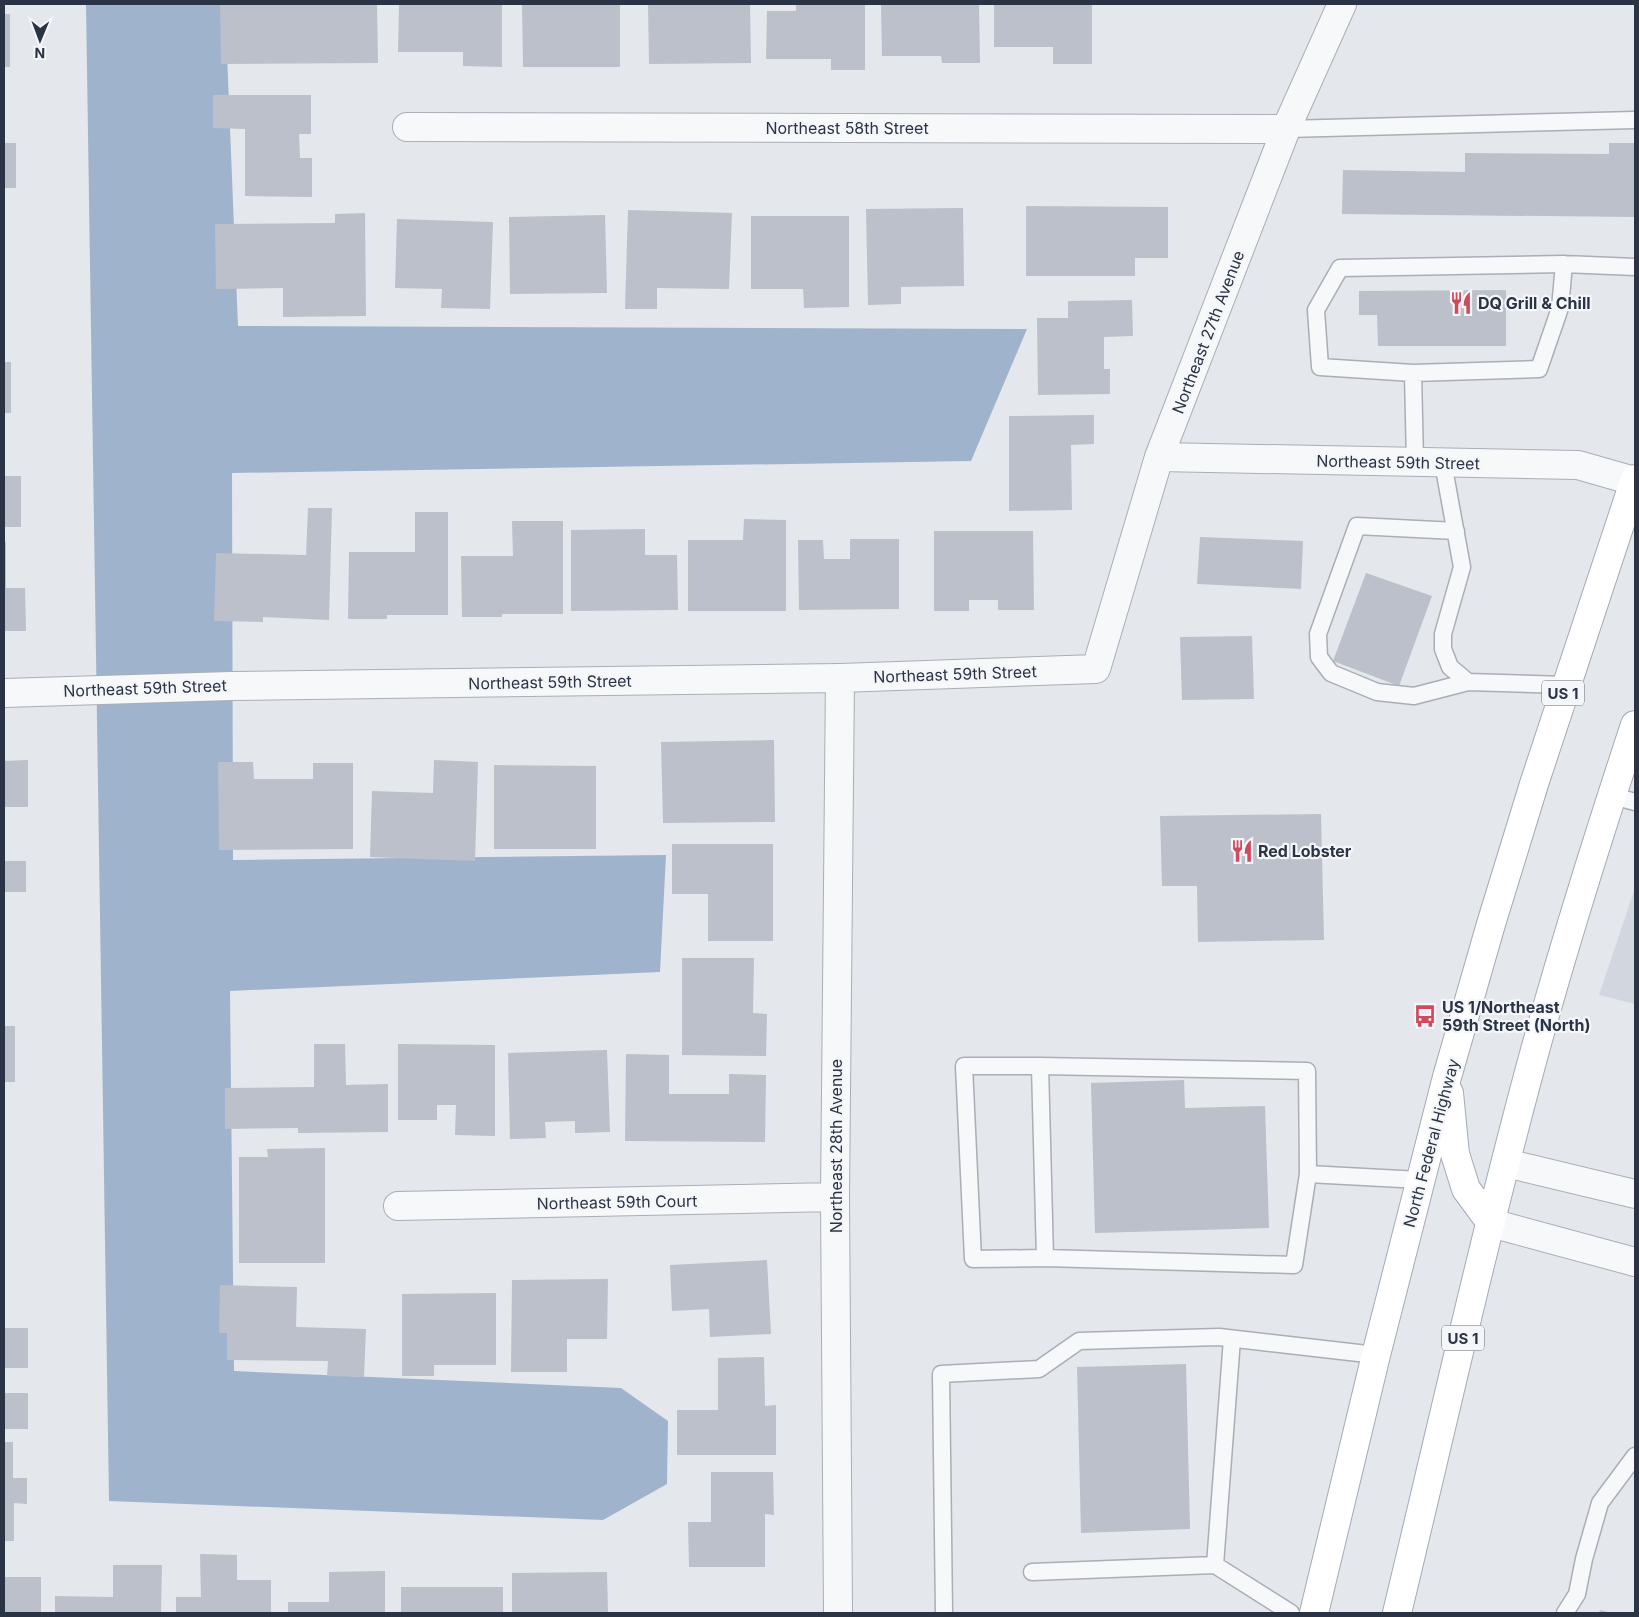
<svg xmlns="http://www.w3.org/2000/svg" width="1639" height="1617" viewBox="0 0 1639 1617" font-family="Inter,sans-serif">
<style>
.built{fill:#d2d6de}
.water{fill:#9fb4cc}
.building{fill:#bbc0ca}
.lines{fill:none;stroke-linecap:round;stroke-linejoin:round}
.service-casing{stroke:#a9aeb7;stroke-width:19}
.minor-casing{stroke:#a9aeb7;stroke-width:30}
.primary-casing{stroke:#a3abb8;stroke-width:30}
.service{stroke:#f7f8fa;stroke-width:16}
.minor{stroke:#f7f8fa;stroke-width:28}
.primary{stroke:#fff;stroke-width:28}
.labels{text-anchor:middle;dominant-baseline:central;stroke-width:4.5;stroke-linejoin:round;paint-order:stroke}
.shield{fill:#f4f6f9;stroke:#676e7b;stroke-width:1}
.shield-label{font-size:15px;font-weight:bold;fill:#2b3445}
.street-label{font-size:16px;fill:#2b3445;stroke:#f4f6f9}
.poi-label{font-size:16px;font-weight:bold;fill:#2b3445;stroke:#f4f6f9;text-anchor:start}
</style>
<rect width="100%" height="100%" fill="#e4e7ec"/>
<!-- built -->
<path class="built" d="M1635 888V1004L1599 995Z"/>
<!-- water -->
<path class="water" d="M86 4H225L238 326 1027 329 971 461 232 473 233 860 666 855 660 972 230 991 234 1371 621 1388 668 1421 667 1484 603 1520 109 1501Z"/>
<!-- building -->
<path class="building" d="M220 4H377L378 63 221 64Z
M399 4H502V67L463 66V52H398Z
M522 4H620V67H523Z
M648 4H750L751 63 649 64Z
M796 4H865V70H831V59H766L767 11H796Z
M979 4 980 63H942L941 56H882L881 5Z
M994 4H1092V64H1053V47H994Z
M4 14H10V67H4Z
M213 95H311V134H299L300 158H312V197L245 196V129L213 128Z
M4 143H16V188H4Z
M1609 143H1635V217L1342 214 1343 170 1465 172V153L1609 154Z
M1026 206 1168 207V258H1135V276H1026Z
M963 208 964 286 901 287V304L868 305 866 209Z
M628 210 732 213 729 289 657 288V309H625Z
M365 213 366 316 283 317V288L216 289 215 224 335 223V214Z
M605 215 607 293 510 294 509 217Z
M751 216H849V307L804 308 803 289H751Z
M397 219 493 222 490 309 441 308 442 289 395 288Z
M1506 290V346H1378L1377 315H1359V291Z
M1132 300 1133 336 1104 337V369H1110V394L1038 395 1037 318H1068V301Z
M4 362H11V413H4Z
M1094 415V444L1071 445 1072 510 1009 511V416Z
M4 476H21V527H4Z
M308 508H332L329 620 263 617V622L214 621 216 553 306 555Z
M415 512H448V615H387V619H348L349 552H415Z
M744 519 786 520V611H688V540H743Z
M512 521H563V614H502V617H462L461 556H513Z
M645 529V555H677L678 610 571 611V530Z
M934 531H1033L1034 610H998V600H969V611H934Z
M1200 537 1303 541 1301 589 1197 584Z
M850 539H899V609L799 610 798 540H823L824 559H850Z
M4 542H6V588H25L26 631H4Z
M1366 573 1432 596 1399 686 1333 661Z
M1252 636 1254 699 1182 700 1180 637Z
M774 740 775 822 663 823 661 742Z
M28 760V807H4V761Z
M434 760 478 762 475 861 370 857 372 791 433 793Z
M218 762H253L254 779H313V763H353V849L219 850Z
M494 765 596 766V849H494Z
M1321 814 1324 940 1198 942 1197 886H1162L1160 816Z
M672 844H773V941H708V894H672Z
M4 861H26V892H4Z
M682 958H754L753 1013 767 1014 766 1056 682 1055Z
M4 1026H15V1082H4Z
M314 1044H345L346 1085 388 1084V1132L298 1133V1128L225 1129V1088L314 1087Z
M398 1044 495 1045V1136L455 1135 456 1105H437V1120H398Z
M607 1050 610 1132 575 1133V1121L545 1122 546 1138 510 1139 508 1053Z
M626 1054 669 1055V1094H729V1074L766 1075 765 1142 625 1141Z
M1184 1080 1185 1108 1265 1106 1269 1228 1095 1233 1091 1083Z
M325 1148V1263H239V1157H268L267 1149Z
M767 1260 771 1334 710 1337 709 1309 672 1311 670 1265Z
M608 1279 607 1339H567V1372H511L512 1280Z
M220 1285 297 1287 296 1327 366 1329 364 1377 327 1376 328 1361 227 1360V1333H219Z
M496 1293V1365H434V1376H402V1294Z
M4 1328H28V1368H4Z
M764 1357 765 1406 776 1405V1455H677V1410H718V1358Z
M1186 1364 1190 1529 1081 1533 1077 1367Z
M4 1393H28V1429H4Z
M4 1442H13V1478H27V1504L14 1503V1541H4Z
M711 1472H773L774 1515 765 1514V1567H689L688 1522H711Z
M200 1554 237 1555V1580H271V1613H176V1597H201Z
M113 1565H162L161 1613H55V1596L113 1597Z
M385 1571V1613H288V1602H329V1572Z
M607 1572 608 1613H512V1573Z
M4 1577H41V1613H4Z
M401 1587H503V1613H401Z
M1600 1610 1612 1613H1599Z"/>
<g class="lines">
<defs>
<path id="service" d="M1286 129 1635 120
M1564 264 1560 308 1539 369 1413 373 1320 367 1316 310 1340 268 1564 264 1635 267
M1413 373 1415 462
M1443 463 1462 567 1443 634V649L1450 667 1468 682 1566 685
M1456 531 1357 526 1318 634 1319 657 1331 673 1377 692 1414 696 1468 682
M1613 796 1635 802
M1040 1066 1307 1071 1308 1174 1294 1265 1045 1258Z
M1040 1066H964L973 1259 1045 1258
M1308 1174 1420 1180
M1215 1565 1232 1339
M1032 1572 1215 1565 1291 1613
M944 1613 941 1374 1039 1369 1079 1341 1219 1337 1376 1355
M1565 1613 1577 1594 1584 1559 1600 1503 1635 1456"/>
<path id="minor" d="M407 127 1286 129
M1159 457 1578 465 1634 481
M4 693 231 686 840 678 1096 669 1159 457 1286 129 1342 4
M1506 1163 1635 1194
M398 1206 835 1197
M1491 1223 1635 1262
M838 1613 835 1197 840 678"/>
<path id="primary" d="M1449 1093 1455 1154 1466 1189 1491 1223
M1314 1613 1376 1355 1447 1077 1491 924 1534 784 1635 479
M1397 1613C1441 1430 1482 1247 1531 1065 1562 951 1598 837 1635 725"/>
</defs>
<!-- service casing -->
<use href="#service" class="service-casing"/>
<!-- minor casing -->
<use href="#minor" class="minor-casing"/>
<!-- primary casing -->
<use href="#primary" class="primary-casing"/>
<!-- service -->
<use href="#service" class="service"/>
<!-- minor -->
<use href="#minor" class="minor"/>
<!-- primary -->
<use href="#primary" class="primary"/>
</g>
<!-- icons -->
<defs>
<symbol id="restaurant-bare" viewBox="-9 -9 18 18"><path d="M-5-6h1v4h1v-4h1v4h1v-4h1v5L-1.5 .5V6h-2V.5L-5-1ZM5-6V6H3V1.5H1.5Q1.5-4 5-6Z" fill="#d1495b" stroke="#f4f6f9" stroke-width="2.5" paint-order="stroke"/></symbol>
<symbol id="bus-bare" viewBox="-9 -9 18 18"><path d="M-5-6H5V4H4V6H2V4H-2V6H-4V4H-5ZM-3.5-4V0h7V-4ZM-3.5 1.2v1.5H-2V1.2ZM2 1.2v1.5H3.5V1.2Z" fill="#d1495b" stroke="#f4f6f9" stroke-width="2.5" paint-order="stroke"/></symbol>
</defs>
<g fill-rule="evenodd">
<use href="#restaurant-bare" x="1445" y="287" width="32" height="32"/>
<use href="#restaurant-bare" x="1226" y="835" width="32" height="32"/>
<use href="#bus-bare" x="1409" y="1000" width="32" height="32"/>
</g>
<g class="labels">
<!-- shield labels -->
<g class="shield">
<rect x="1542" y="680.5" width="42" height="25" rx="4"/>
<rect x="1442" y="1325.5" width="42" height="25" rx="4"/>
</g>
<g class="shield-label">
<text x="1563" y="693">US 1</text>
<text x="1463" y="1338">US 1</text>
</g>
<!-- street labels -->
<g class="street-label">
<text x="847" y="128">Northeast 58th Street</text>
<text transform="translate(1208 332) rotate(-69)">Northeast 27th Avenue</text>
<text transform="translate(1398 462) rotate(1)">Northeast 59th Street</text>
<text transform="translate(955 674) rotate(-2)">Northeast 59th Street</text>
<text transform="translate(550 682) rotate(-1)">Northeast 59th Street</text>
<text transform="translate(145 688) rotate(-2)">Northeast 59th Street</text>
<text transform="translate(1431 1143) rotate(-75)">North Federal Highway</text>
<text transform="translate(836 1146) rotate(-90)">Northeast 28th Avenue</text>
<text transform="translate(617 1202) rotate(-1)">Northeast 59th Court</text>
</g>
<!-- poi labels -->
<g class="poi-label">
<text x="1478" y="303">DQ Grill &amp; Chill</text>
<text x="1258" y="851">Red Lobster</text>
<text x="1442" y="1007">US 1/Northeast<tspan x="1442" dy="18">59th Street (North)</tspan></text>
</g>
</g>
<!-- border -->
<rect width="1639" height="1617" fill="none" stroke="#2b3445" stroke-width="10"/>
<!-- north arrow -->
<g transform="translate(40 40) rotate(181)" stroke="#f4f6f9" stroke-width="4" paint-order="stroke">
<path d="M0-4L9 19L0 12L-9 19Z" fill="#2b3445"/>
<text y="-8" font-size="14" font-weight="bold" text-anchor="middle" fill="#2b3445">N</text>
</g>
</svg>
